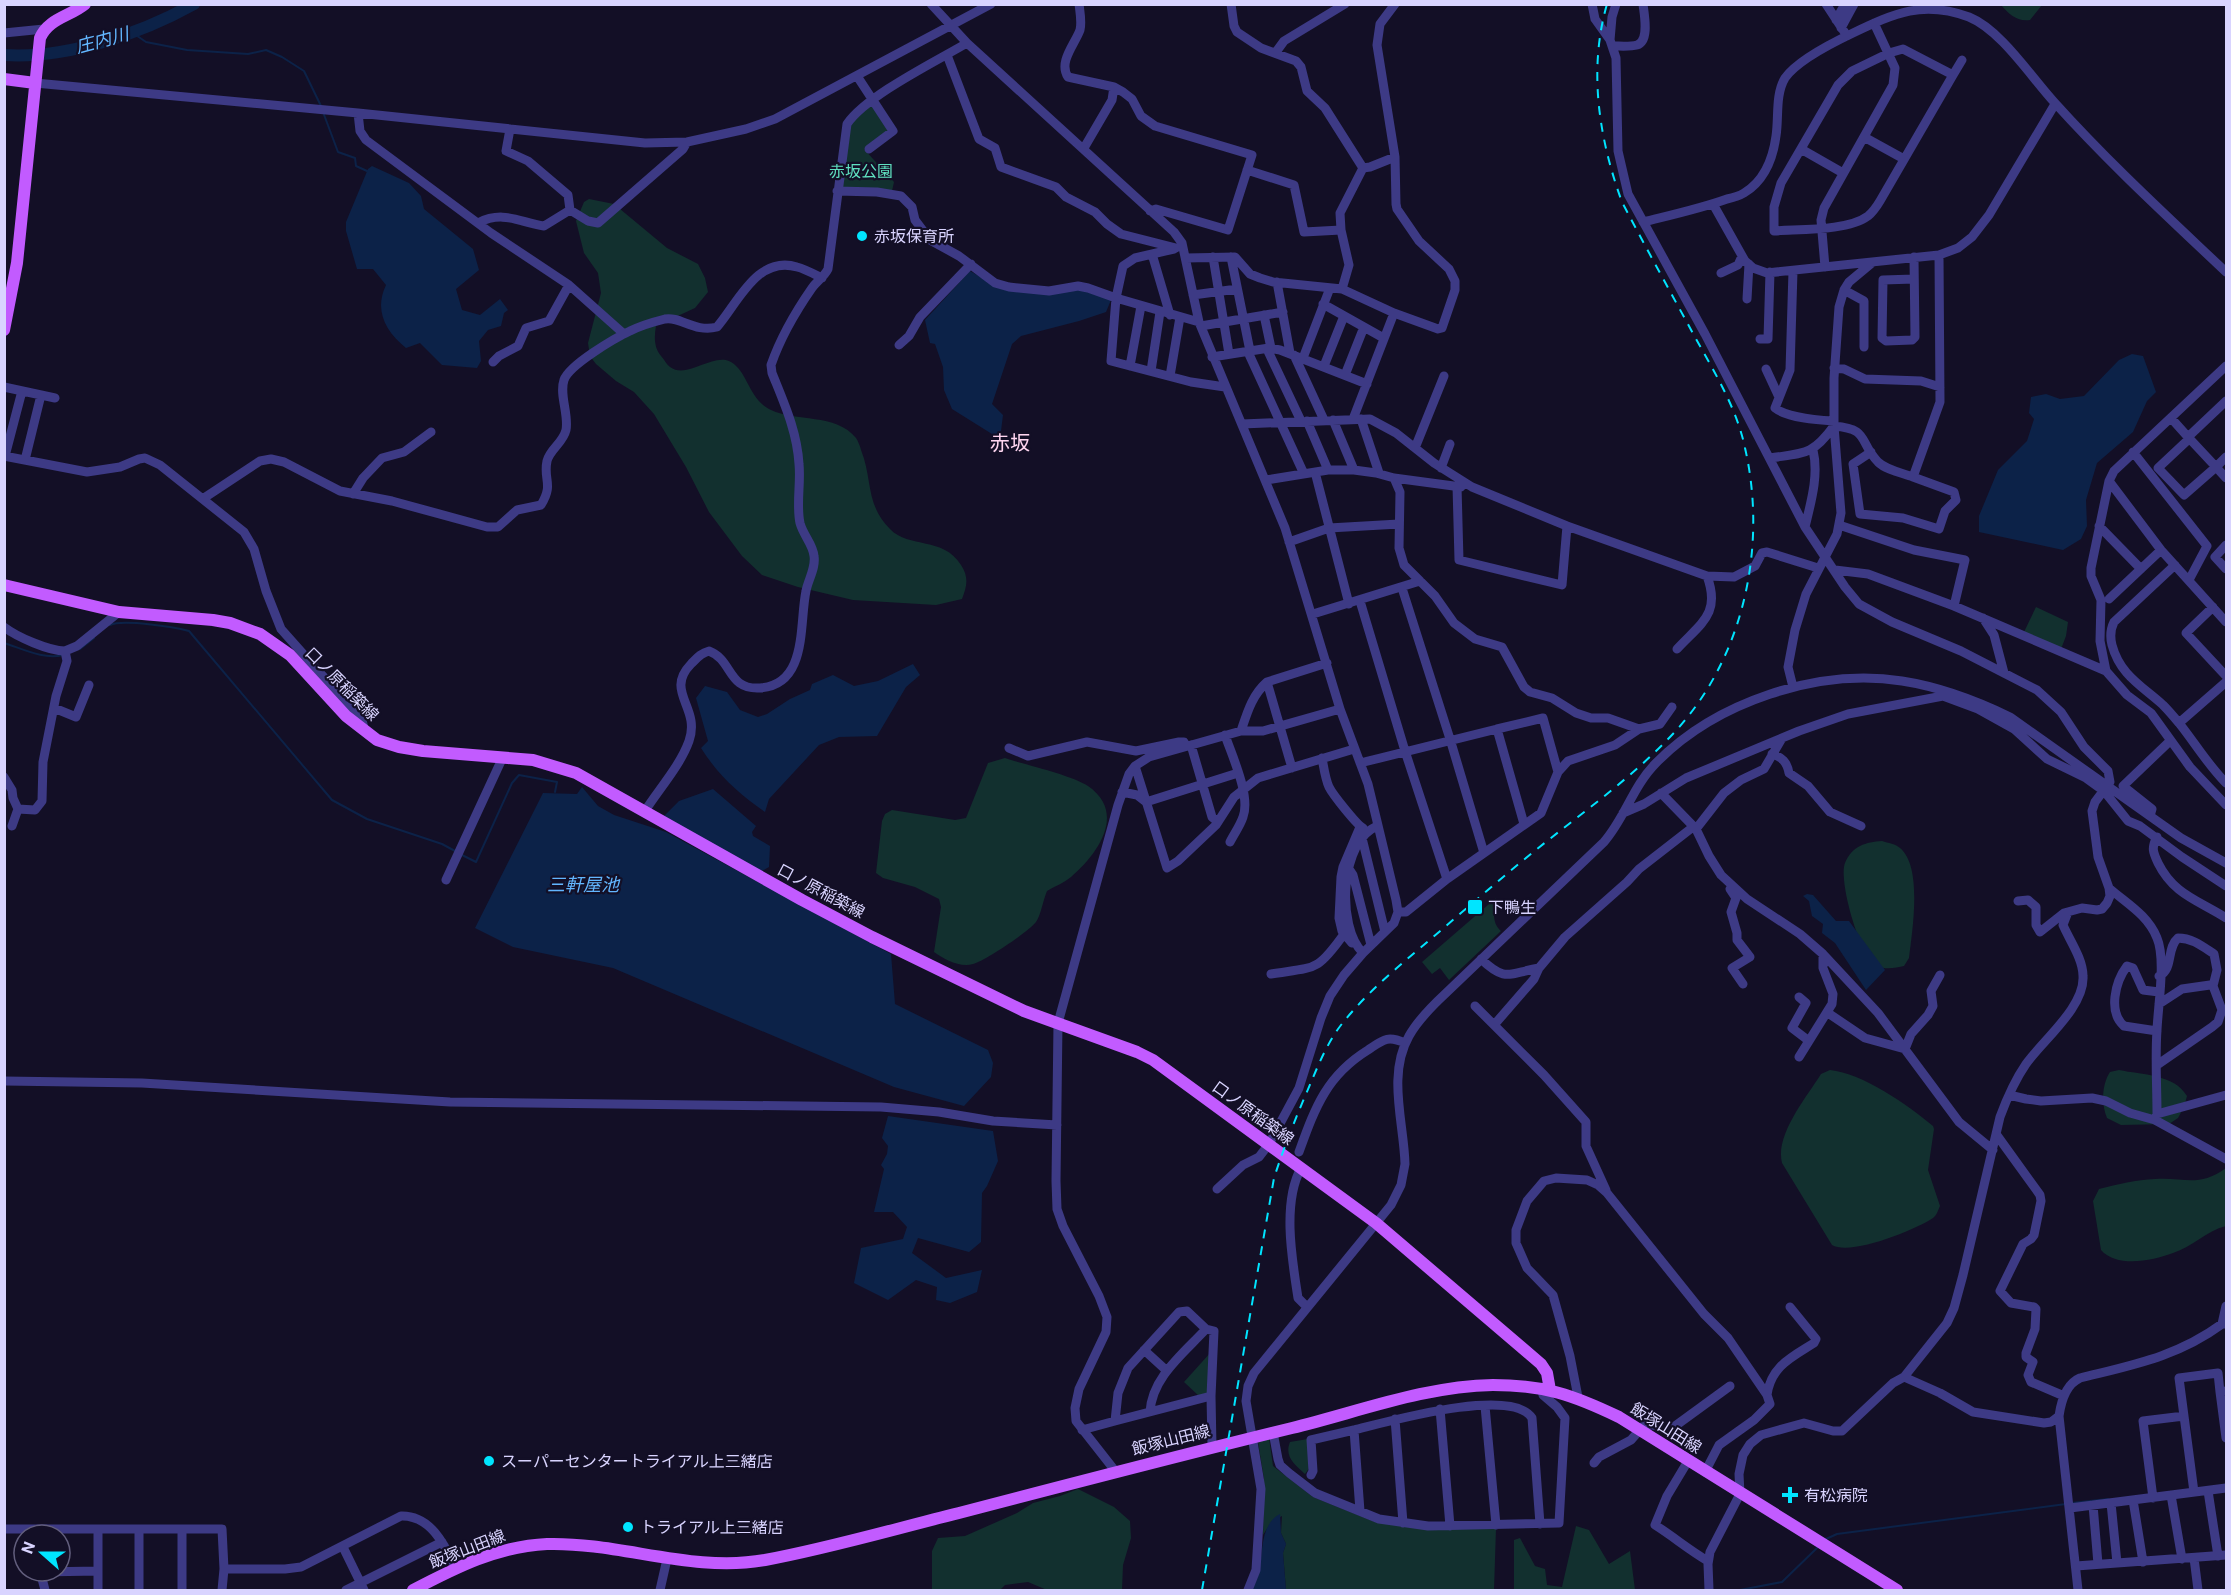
<svg xmlns="http://www.w3.org/2000/svg" width="2231" height="1595" viewBox="0 0 2231 1595" font-family="Roboto,'Noto Sans JP',sans-serif">
<style>
.green{fill:#12302f}
.water{fill:#0c2248}
.lines{fill:none;stroke-linecap:round;stroke-linejoin:round}
.stream{stroke:#0c2248;stroke-width:2}
.river{stroke:#0c2248;stroke-width:12}
.minor{stroke:#3d3a85;stroke-width:9}
.major{stroke:#c25bff;stroke-width:12}
.rail{stroke:#00e5ff;stroke-width:2;stroke-dasharray:9 8;stroke-linecap:butt}
.poi-dot{fill:#00e5ff;stroke:#130f26;stroke-width:2}
.labels{text-anchor:middle;dominant-baseline:central;stroke-width:4.5;stroke-linejoin:round;paint-order:stroke}
.park-label{font-size:16px;fill:#5fe0c0;stroke:#130f26}
.poi-label{font-size:16px;fill:#d9d4ff;stroke:#130f26;text-anchor:start}
.street-label{font-size:16px;fill:#d9d4ff;stroke:#130f26}
.water-label{font-size:18px;font-style:italic;fill:#62b6ff;stroke:#130f26}
.quarter-label{font-size:20px;fill:#ffd6f0;stroke:#130f26}
</style>
<rect width="100%" height="100%" fill="#130f26"/>
<!-- green -->
<path class="green" d="M2001 5H2042L2030 20C2017 22 2009 14 2001 5Z
M872 104 890 130 864 149 894 182 892 191 841 188 850 125Z
M589 199 614 204 667 248 698 264 705 278 708 292 695 308 656 326C654 337 654 348 661 356 664 359 666 364 670 367 687 380 713 352 731 362 748 372 749 400 771 410 795 422 836 413 856 438 858 441 860 446 861 450 873 480 865 504 890 529 909 549 943 536 961 565 969 577 967 586 962 599L936 605 853 600 798 587 762 575 742 556 709 512 686 467 654 414 634 392 616 381 596 364 590 356 588 343 601 293 598 273 584 253 576 221 584 202Z
M2036 607 2068 622 2066 636 2061 649 2024 632Z
M1005 758C1026 765 1071 775 1088 786 1127 813 1098 854 1071 877 1064 883 1055 886 1047 891 1043 900 1041 915 1036 922 1028 932 985 961 973 964 960 968 944 959 934 952L941 907 939 899 915 887 883 878 876 873 882 821 885 814 892 810 955 820 966 818 988 763Z
M1882 841C1888 843 1896 844 1900 848 1923 867 1912 932 1909 958L1904 966C1896 968 1885 970 1877 966 1860 958 1838 880 1845 863 1852 846 1866 842 1882 841Z
M1496 898C1494 910 1491 922 1501 931L1449 980 1440 968 1432 974 1422 962Z
M1830 1070C1862 1073 1908 1105 1933 1126L1934 1129 1928 1170 1940 1206C1938 1210 1937 1215 1933 1218 1915 1230 1851 1256 1832 1245L1782 1163C1775 1135 1806 1098 1821 1074Z
M2119 1070C2142 1075 2174 1074 2187 1096L2184 1107 2178 1118 2169 1124 2121 1125 2107 1118C2101 1104 2102 1084 2110 1072Z
M2226 1168V1226C2206 1231 2192 1247 2173 1253 2152 1261 2117 1268 2101 1250L2093 1201 2099 1189C2118 1184 2136 1180 2155 1179 2185 1177 2198 1188 2226 1168Z
M1211 1352 1207 1394 1200 1397 1184 1382Z
M1269 1438 1273 1466 1313 1497 1375 1522 1496 1528 1494 1590H1286L1283 1553 1286 1544 1281 1533 1282 1516 1272 1521 1263 1535 1264 1479 1258 1442Z
M1308 1439 1311 1466 1305 1474C1295 1465 1284 1457 1290 1442Z
M1078 1489 1114 1507 1130 1521 1131 1538 1123 1565 1122 1590H1047L1028 1582 1005 1585 1000 1590H932V1551L938 1538 965 1536 1017 1513 1033 1503 1060 1496Z
M1576 1526 1589 1530 1609 1564 1630 1551 1635 1590H1514V1540L1520 1538 1535 1566 1545 1569 1547 1585 1562 1587Z"/>
<!-- water -->
<path class="water" d="M372 166 409 183 421 196 424 209 473 249 479 270 456 289 462 310 480 315 500 299 508 310 504 313 501 326 488 330 479 341 481 361 477 368 442 365 420 343 406 348C385 331 374 310 386 285L373 269H357L346 231V222L368 169Z
M970 271 996 286 1081 290 1111 300 1106 312 1079 321 1021 336 1012 344 992 404 1003 415 1000 439 952 409 944 390 943 367 935 344 930 343 925 320Z
M2132 354 2143 356 2156 392 2147 401 2133 432 2097 463 2086 500 2087 526 2081 539 2063 550 1979 532V516L1998 470 2027 441 2034 419 2029 413 2031 397 2046 394 2060 399 2084 396 2119 360Z
M913 664 920 675 906 687 877 736 839 737 819 745 769 799 765 812C739 794 718 775 701 748L708 741 696 698 705 686 727 692 740 710 758 717 767 714 790 699 810 690 812 684 833 675 854 686 878 681Z
M582 787 598 806 614 815 666 832 891 954 895 1004 988 1050 993 1063 991 1077 964 1106 894 1087 613 968 513 947 475 928 543 793 577 794Z
M713 789 756 826 752 832 753 836 770 846 769 867 762 871 757 870 664 816 679 801Z
M1807 894 1813 895 1836 921H1849L1885 970 1866 990 1835 943 1822 933 1823 924 1812 916 1809 901 1803 896Z
M888 1116 993 1131 998 1161 987 1186 982 1193 981 1242 969 1252 918 1238 912 1253 946 1278 982 1270 977 1292 950 1303 936 1300 937 1287 916 1280 888 1300 854 1283 861 1248 903 1239 907 1227 893 1212H874L884 1169 881 1165 887 1154 888 1146 882 1138Z
M1280 1514 1281 1533 1286 1544 1283 1553 1286 1590H1252C1255 1584 1258 1578 1259 1572 1263 1553 1260 1524 1280 1514Z"/>
<g class="lines">
<!-- stream -->
<path class="stream" d="M133 33 146 42 187 50 248 54 266 50 282 57 304 71 321 106
M323 112 338 152 355 158 356 166 367 171
M110 625C123 619 174 627 189 631L332 800 367 819 442 844 455 851
M4 643C23 649 44 660 63 655
M80 649 94 638
M460 854 476 862 512 783 519 775 557 782 555 792
M2072 1503 2108 1499
M1826 1539 1837 1534 2066 1504
M1740 1590 1782 1582 1818 1547"/>
<!-- river -->
<path class="river" d="M4 55C67 59 140 34 194 4"/>
<!-- minor -->
<path class="minor" d="M931 4 967 43 1174 232 1182 243 1199 322 1285 528 1340 709 1368 784 1396 900 1398 912 1394 923 1363 953 1344 975 1330 996 1321 1018 1299 1088 1269 1144 1259 1157 1243 1165 1217 1189
M1079 4C1080 12 1082 22 1080 30 1075 44 1058 62 1068 77L1114 87 1123 92 1132 99 1141 116 1155 126 1252 155 1228 230 1156 209 1150 211
M1231 4 1234 26 1237 32 1261 48 1296 61 1301 67 1307 91 1325 108 1363 168
M1592 4 1595 19 1610 40 1616 58 1618 151 1628 194 1705 334 1805 527 1845 587 1859 604 1892 622 1961 651 2037 690 2061 712 2084 747 2108 771 2110 782 2095 802 2092 811 2098 857 2109 888 2110 896 2107 903 2102 909 2097 910 2082 908 2064 913 2040 932 2036 925V907L2028 900 2018 901
M1826 4 1847 36
M1836 20 1845 4
M1841 28 1854 4
M4 33 44 29
M1610 40 1612 17 1616 4
M1613 46C1620 46 1630 47 1637 45 1650 41 1644 14 1643 4
M1276 52 1284 41 1345 4
M947 55 979 139 995 148 1001 167 1056 187 1066 197 1095 212 1107 224 1121 234 1176 248
M1953 75 1903 49 1889 53 1852 71 1838 85 1781 183 1774 207V231C1799 229 1848 231 1868 216 1873 212 1877 206 1880 201L1953 75 1962 60
M857 76 893 131 869 149
M35 83 358 113 645 143 687 142 746 129 775 119 991 4
M358 113 360 131 366 140 491 233 569 285 624 334
M510 129 506 151 528 161 568 195 570 210
M1864 137 1904 159
M1084 148 1112 100 1114 87
M1801 149 1843 173
M1363 168 1370 167 1395 157
M1247 170 1294 185 1304 232 1341 230
M837 191 877 192 901 196 912 207 915 220 930 240 959 256 995 283 1009 287 1049 291 1078 286 1088 288 1116 298 1199 322
M1713 204 1745 261 1753 268 1767 273 1939 255 1958 248 1972 237 1989 215 2055 104
M1643 222C1671 215 1699 209 1727 199 1732 198 1739 196 1744 193 1764 181 1773 158 1776 136 1779 117 1775 95 1785 78 1797 61 1834 42 1853 33 1895 13 1923 0 1969 17 2001 30 2031 77 2055 103 2109 163 2168 217 2226 272
M478 223C503 210 519 222 544 226L570 210 588 221 598 223 683 149 687 142
M1174 249 1135 258 1123 266 1116 298 1111 361 1191 382 1225 387
M1152 254 1170 315
M1213 257 1229 354
M1231 257 1250 351
M1914 257 1915 337 1912 340 1886 341 1882 338 1883 280 1914 279
M1186 258 1235 257 1250 274 1260 278 1273 282 1342 289 1394 313 1438 329 1442 328 1455 290V281L1449 269 1419 241 1397 209 1396 204 1395 157 1377 45 1380 24 1395 4
M1825 267 1821 220 1824 208 1893 85 1895 68 1874 23
M1793 271 1790 370 1775 408C1788 418 1817 420 1834 421
M1721 273 1738 265 1742 256
M1277 282 1290 353
M1342 289 1349 265 1341 230 1340 213 1363 168
M1844 290 1864 301V347
M1193 295 1237 289
M1747 299 1749 264
M1323 304 1380 336
M1264 315 1271 348
M1201 326 1283 312
M1760 339H1768L1770 272
M899 345 909 336 920 317 971 264
M1267 349 1301 421
M1248 352 1304 474
M1294 355 1324 420
M1212 357 1269 348 1280 350 1367 384
M1303 358 1330 288
M493 362 499 356 518 346 526 328 549 321 569 285
M1130 366 1141 306
M1324 366 1344 316
M2226 366 2114 471 2109 481 2161 550 2226 622
M1834 368 1844 369 1865 379 1921 381 1940 387
M1766 369 1779 397
M1151 371 1160 312
M1345 375 1364 327
M1170 376 1180 317
M4 387 55 398
M2171 418 2188 437 2226 401
M1353 419 1394 313
M1361 419 1379 473
M1333 420 1354 470
M1307 421 1328 470
M1242 424 1370 419 1396 433 1434 463 1472 487 1567 526 1707 576 1734 577 1755 566 1762 553 1767 552 1818 568
M2188 437 2216 467 2226 457
M2190 438 2158 468 2184 495 2216 467 2226 478
M1415 448 1444 376
M1871 452 1853 464 1860 514 1903 518 1939 529 1945 511 1956 500 1954 492 1913 477
M2133 452 2207 546 2189 580
M4 456 87 472 120 467 139 459 145 458 160 465 244 532 254 549 266 591 281 629 362 720 365 732
M5 456 22 391
M1770 458C1804 453 1812 456 1834 426 1870 429 1858 441 1878 462 1886 470 1902 473 1913 477L1940 402 1939 255
M25 460 41 395
M1441 468 1450 444
M1315 472 1349 604
M1394 478 1400 492 1399 548 1404 565 1435 596 1454 623 1475 639 1502 647 1524 687 1530 692 1552 698 1576 713 1591 718H1608L1639 729 1660 724 1672 707
M1266 480 1328 470H1354L1376 473 1394 478 1461 487
M1457 486 1459 560 1562 585 1567 526
M353 494 363 478 382 458 404 452 431 432
M204 498 260 461 271 459 284 462 340 491 392 501 487 527H498L517 510 541 505C554 484 543 480 547 461 550 449 563 443 566 430 569 414 559 395 564 380 569 365 615 338 630 331 640 326 653 322 665 319 680 316 695 333 717 327 738 303 757 255 797 267 805 269 814 274 822 278
M1839 525 1914 550 1965 560 1954 606
M2099 526 2141 569
M1805 527C1811 502 1819 475 1813 450
M1289 542 1329 528 1399 524
M2226 545 2215 557 2226 569
M2175 565 2114 622C2110 630 2110 637 2112 645 2120 675 2142 686 2163 705 2169 711 2174 717 2179 723
M1835 570 1868 574 1954 606 2106 671 2127 695 2151 713 2190 767 2226 805
M1402 588 1450 739 1484 853
M2109 599 2161 550
M1360 601 1405 751 1447 879
M2213 607 2186 633 2226 676
M1313 614 1420 581
M1983 618 1994 635 2004 673
M4 627C17 637 49 651 65 651
M1677 649C1701 623 1721 614 1707 576
M2106 671 2100 641 2101 600 2091 576V568L2109 481
M2226 682 2179 723C2195 743 2208 765 2226 783
M1793 687 1788 667 1795 630 1806 594 1837 534 1841 513 1834 426V378L1839 307 1844 290 1849 282 1873 262
M54 708 76 717 89 685
M1497 729 1543 718 1558 772
M1241 731C1247 713 1252 695 1267 682
M1225 735C1232 756 1251 796 1243 817 1240 826 1234 834 1230 842
M1191 745 1212 817 1218 822
M1009 748 1028 756 1087 742 1136 751 1179 742H1184L1186 746
M1772 754C1782 757 1787 762 1789 773L1808 786 1830 812 1861 826
M1322 758C1324 768 1325 778 1329 787 1333 795 1357 825 1363 828
M1360 763 1497 729 1524 824
M1135 766 1167 868 1178 861 1216 825 1234 797 1258 778 1354 749
M1292 768 1267 682 1327 663
M4 777 12 790 13 798 18 809 35 810 42 801 43 762 56 696 67 661 65 651 77 646 119 612
M1122 792 1137 795 1146 802 1238 773
M1661 793 1696 829 1709 856 1721 875 1747 899 1800 934 1823 954 1878 1013 1959 1122 1993 1150
M645 811C659 789 680 766 689 741 701 707 664 692 691 664 697 658 701 653 709 651 733 660 727 690 760 688 808 685 799 624 806 591 808 580 816 568 814 556 813 544 803 535 800 523 796 505 801 483 799 464 797 431 784 403 772 373L771 365C780 339 796 311 812 288 817 281 824 277 828 269L847 124C867 95 935 62 967 43
M1623 813 1644 804 1686 778 1799 731 1848 714 1943 696 1978 709 2014 729 2047 759 2086 778 2104 791 2128 821 2140 826 2182 857 2226 886
M2150 816 2152 809 2123 786 2170 741
M12 826 18 809
M1696 829 1724 793 1741 780 1764 769 1781 740
M2157 837C2151 848 2153 852 2158 863 2174 895 2198 900 2226 918
M1362 838 1385 932
M1349 869 1353 875 1371 945
M446 880 502 759
M2109 888C2126 903 2148 915 2157 938 2166 959 2158 1006 2157 1030 2155 1058 2157 1086 2157 1114L2155 1120
M1730 889 1736 898 1731 912 1737 933V940L1750 957 1732 968 1743 984
M1398 912H1406L1447 879 1541 813 1558 772 1568 761 1615 745 1639 729
M1352 943 1342 931 1339 918 1341 877 1343 867 1360 827
M1363 953C1336 927 1340 839 1378 826
M1481 959C1506 983 1509 973 1539 968
M1271 974C1316 967 1317 972 1344 934
M2159 976C2174 969 2166 948 2178 938 2192 938 2202 946 2214 954L2217 970 2213 986
M1799 997 1806 1003 1792 1028 1809 1041
M1475 1006 1544 1075 1586 1122V1146L1606 1190
M1828 1013 1865 1038 1905 1049 1911 1034 1928 1015 1933 1006 1931 991 1940 975
M1494 1025 1534 979 1539 968 1565 937 1627 882 1639 869 1693 827
M2157 1031 2124 1026C2108 1012 2115 982 2127 966L2133 968 2143 990 2159 992
M1799 1057 1832 1004 1833 994 1823 968V954
M2157 1065 2212 1027 2218 1022 2222 1010 2213 986 2210 985 2182 989 2159 1004
M4 1081 142 1083 450 1102 881 1107 939 1112 993 1121 1057 1125
M2009 1095 2026 1099 2041 1101 2092 1098 2106 1101 2130 1113 2155 1120 2226 1159
M2157 1114 2226 1095
M1996 1134 2040 1195 2041 1201 2034 1235 2031 1239 2023 1244 2000 1291 2011 1303 2034 1307 2036 1309 2035 1329 2026 1353V1357L2033 1362 2028 1375 2031 1382 2064 1396
M1299 1152C1315 1108 1326 1076 1368 1050 1383 1040 1387 1035 1405 1043
M1301 1168C1282 1203 1292 1259 1298 1298L1307 1307
M1187 1311 1206 1329 1214 1331 1211 1396 1115 1421 1118 1393 1128 1368 1179 1312Z
M2222 1324 2226 1306
M1144 1350 1167 1371
M1904 1377 1940 1393 1973 1412 2044 1423 2051 1422 2059 1416
M2220 1392 2226 1438
M1767 1395C1771 1366 1792 1357 1814 1343L1816 1339 1790 1307
M1211 1396 1212 1447
M1578 1397 1570 1356 1553 1295 1527 1268 1516 1243V1230L1527 1201 1544 1181 1556 1178 1587 1180 1598 1185 1607 1193 1704 1314 1728 1338 1767 1395 1770 1404 1754 1420 1719 1445 1705 1472
M1485 1406 1496 1525
M1440 1409 1450 1526
M1150 1412C1152 1377 1184 1353 1206 1329
M1395 1419 1403 1523
M1082 1430 1115 1421
M1273 1432 1278 1459 1280 1465 1289 1473 1315 1493 1379 1519 1428 1526 1559 1523 1565 1418 1557 1407 1543 1395 1542 1388
M1688 1461 1667 1496 1655 1525C1674 1537 1689 1550 1708 1561
M1594 1463 1599 1457 1631 1440 1644 1425H1653L1671 1429 1730 1386
M1116 1472 1076 1421 1075 1408 1079 1389 1106 1332 1107 1317 1099 1296 1063 1226 1057 1209 1056 1181 1058 1023 1118 805 1129 774 1135 766 1149 757 1241 731H1263L1340 709
M1311 1475 1313 1471 1311 1440 1354 1430
M2208 1491 2218 1556
M2194 1492 2179 1378 2218 1373 2220 1392 2226 1391
M2171 1495 2182 1559
M2153 1498 2143 1421 2184 1416
M2133 1500 2143 1562
M2111 1503 2117 1563
M2093 1505 2098 1564
M2070 1508 2226 1488
M1360 1511 1354 1430C1387 1422 1512 1386 1532 1418L1540 1524
M4 1529H222L224 1569H285L301 1567 401 1516C431 1515 445 1546 456 1568
M182 1529V1590
M343 1547 364 1590
M2194 1558 2198 1590
M2076 1566 2226 1555
M40 1571 45 1590
M40 1572 98 1571
M98 1590V1530
M139 1590V1529
M222 1590 224 1569
M346 1590 442 1542
M660 1590 667 1559
M1248 1590 1256 1570 1261 1489 1246 1401 1248 1386 1254 1373 1391 1205 1401 1185 1405 1164C1404 1123 1387 1075 1409 1036 1418 1020 1431 1007 1445 994L1604 842C1625 818 1633 786 1656 763 1716 702 1817 668 1902 681 1941 687 1975 700 2010 717L2181 838 2226 863
M1709 1590 1708 1564 1710 1552 1740 1494 1739 1474 1743 1455 1750 1444 1761 1435 1804 1423 1833 1431H1842L1893 1383 1904 1377 1947 1323 1954 1308 1963 1275 2000 1117C2007 1098 2015 1080 2026 1064 2043 1040 2085 1007 2083 976 2083 959 2070 941 2063 925L2068 912
M2078 1590 2059 1416C2061 1402 2066 1384 2080 1378 2132 1365 2177 1357 2222 1324H2226"/>
<!-- major -->
<path class="major" d="M4 79 35 83
M4 330 17 263 40 38C49 18 69 17 85 4
M4 585 119 612 213 620 230 623 260 634 290 655 346 716 377 740 399 747 423 751 533 760 576 773 802 900 872 937 1024 1011 1137 1052 1153 1060 1376 1223 1541 1364 1547 1373 1550 1390
M413 1590C455 1568 498 1546 547 1544 620 1542 692 1573 765 1560 830 1548 894 1529 959 1513 1070 1484 1181 1455 1292 1428 1358 1412 1425 1386 1493 1385 1545 1385 1573 1395 1619 1417L1897 1590"/>
<!-- rail -->
<path class="rail" d="M1202 1590 1274 1178C1283 1150 1294 1122 1306 1094 1316 1071 1325 1046 1341 1025 1367 992 1400 965 1432 938 1467 908 1501 878 1537 849 1582 813 1630 779 1670 737 1743 662 1768 548 1745 448 1737 409 1715 373 1696 339 1671 293 1646 248 1622 202 1599 139 1588 70 1607 4"/>
</g>
<!-- markers -->
<g class="poi-dot">
<circle cx="862" cy="236" r="6"/>
<rect x="1467" y="899" width="16" height="16" rx="3"/>
<circle cx="489" cy="1461" r="6"/>
<path d="M1787 1486h6v6h6v6h-6v6h-6v-6h-6v-6h6z"/>
<circle cx="628" cy="1527" r="6"/>
</g>
<g class="labels">
<!-- park labels -->
<g class="park-label">
<text x="861" y="171">赤坂公園</text>
</g>
<!-- poi labels -->
<g class="poi-label">
<text x="874" y="236">赤坂保育所</text>
<text x="1488" y="907">下鴨生</text>
<text x="501" y="1461">スーパーセンタートライアル上三緒店</text>
<text x="1804" y="1495">有松病院</text>
<text x="640" y="1527">トライアル上三緒店</text>
</g>
<!-- street labels -->
<g class="street-label">
<text transform="translate(342 684) rotate(45)">口ノ原稲築線</text>
<text transform="translate(821 891) rotate(28)">口ノ原稲築線</text>
<text transform="translate(1253 1113) rotate(36)">口ノ原稲築線</text>
<text transform="translate(1666 1428) rotate(32)">飯塚山田線</text>
<text transform="translate(1171 1440) rotate(-14)">飯塚山田線</text>
<text transform="translate(467 1549) rotate(-21)">飯塚山田線</text>
</g>
<!-- water labels -->
<g class="water-label">
<text transform="translate(102 40) rotate(-15)">庄内川</text>
<text x="583" y="884">三軒屋池</text>
</g>
<!-- quarter labels -->
<g class="quarter-label">
<text x="1010" y="443">赤坂</text>
</g>
</g>
<!-- border -->
<rect width="2231" height="1595" fill="none" stroke="#d9d4ff" stroke-width="12"/>
<!-- north arrow -->
<g transform="translate(42 1553) rotate(291)"><circle r="28" fill="#130f26" stroke="#625e7d" stroke-width="1.5"/>
<path d="M0-4.5L10 22L0 15L-10 22Z" fill="#00e5ff"/>
<text y="-9" font-size="16" font-weight="bold" text-anchor="middle" fill="#d9d4ff">N</text>
</g>
</svg>
